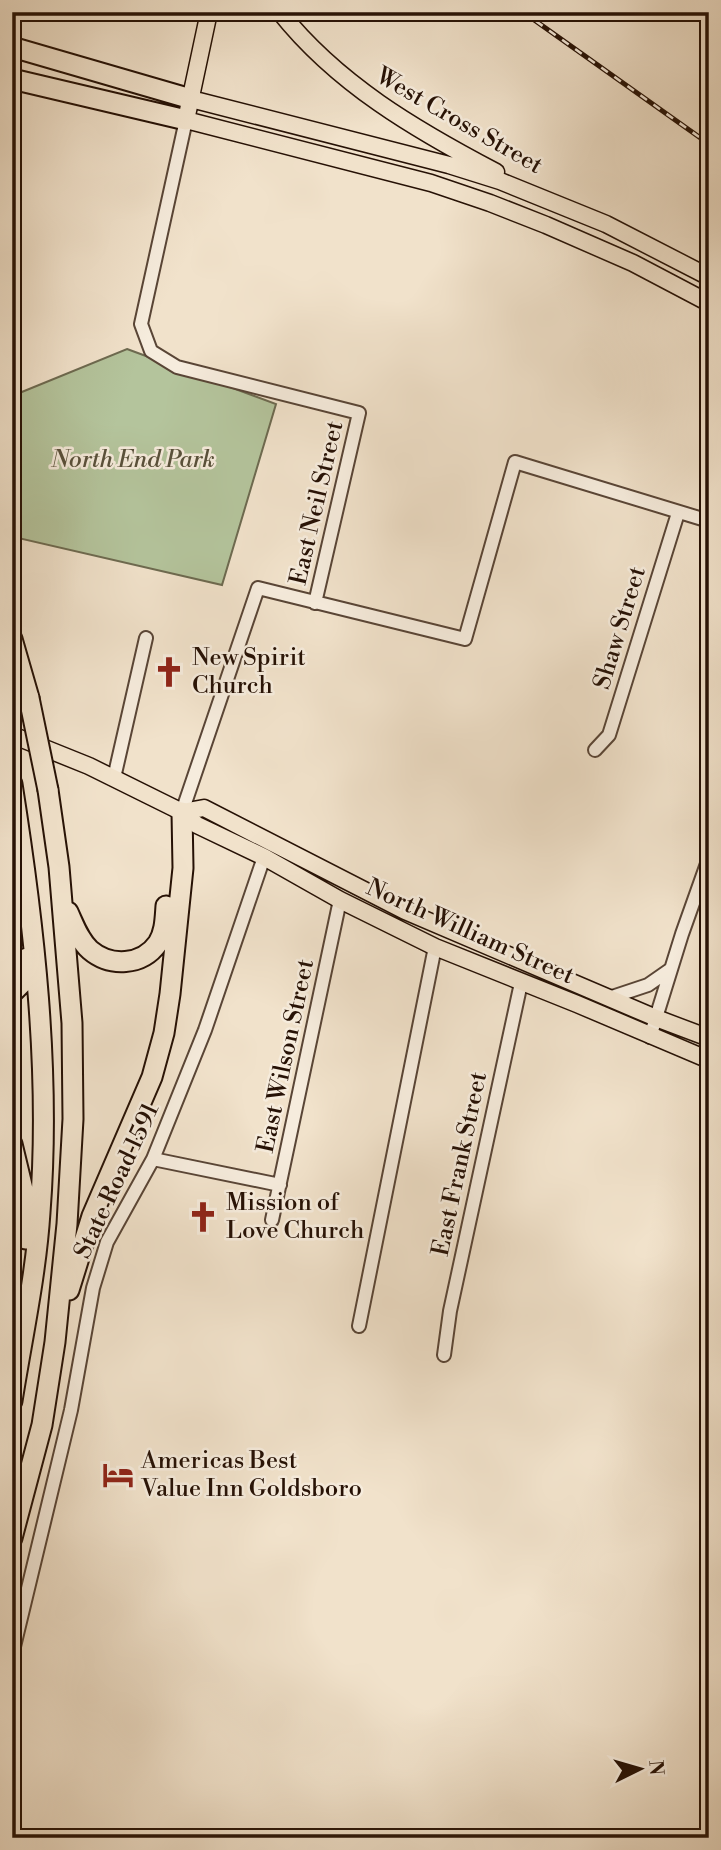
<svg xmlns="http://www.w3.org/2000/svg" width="721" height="1850" viewBox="0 0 721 1850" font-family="'Libre Bodoni',serif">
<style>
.green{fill:#b4c49c;stroke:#6d6a50;stroke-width:2}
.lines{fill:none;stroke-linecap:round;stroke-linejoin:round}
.minor-casing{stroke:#594536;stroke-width:16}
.major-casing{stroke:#261105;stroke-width:19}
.highway-casing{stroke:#261105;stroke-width:23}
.minor{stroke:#f6ecdd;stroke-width:12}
.major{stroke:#f1e2cb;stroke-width:16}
.highway{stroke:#f1e2cb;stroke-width:19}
.rail-casing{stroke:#261105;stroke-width:5}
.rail{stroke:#f6ecdd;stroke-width:2.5;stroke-dasharray:8;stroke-linecap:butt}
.highway-bridge-casing{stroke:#261105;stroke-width:23;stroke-linecap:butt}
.highway-bridge{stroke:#f1e2cb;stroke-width:19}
.labels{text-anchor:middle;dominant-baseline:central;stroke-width:5;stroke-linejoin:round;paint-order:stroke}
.street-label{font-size:24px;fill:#261105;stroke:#f6ecdd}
.park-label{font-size:24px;font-style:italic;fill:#58503a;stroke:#f6ecdd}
.poi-label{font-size:24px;fill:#261105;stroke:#f6ecdd;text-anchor:start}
</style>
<rect width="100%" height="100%" fill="#f1e2cb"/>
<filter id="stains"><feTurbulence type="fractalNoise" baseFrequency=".00286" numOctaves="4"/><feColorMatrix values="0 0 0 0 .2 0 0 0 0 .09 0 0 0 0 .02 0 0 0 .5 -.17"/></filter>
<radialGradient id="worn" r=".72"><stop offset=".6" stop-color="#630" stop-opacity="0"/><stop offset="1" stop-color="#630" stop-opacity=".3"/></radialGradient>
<!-- green -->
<path class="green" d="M127 349 276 404 222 585 18 538 12 524V396Z"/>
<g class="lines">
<defs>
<path id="minor" d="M705 12 709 15
M186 120 141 324 151 351 177 367 359 413 315 603
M595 750 609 735 678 513
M114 778 146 638
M182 812 258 588 465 639 515 462 709 521
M609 998 648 985 671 969
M650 1037 682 934 709 858
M153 1159 280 1185
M272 1220 340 900
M359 1326 435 947
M444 1355 450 1311 521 983
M12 1655 71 1410 93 1288 107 1242 153 1159 205 1030 264 857"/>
<path id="major" d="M209 12 186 120 431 183 490 203 546 225 633 263 709 303
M280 12C337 84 416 130 496 172
M191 99 449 165 500 181 606 224 709 277
M12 735 89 766 182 812 197 825 264 857 340 900 435 947 577 1004 709 1060
M182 812 204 808 405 911 656 1018 709 1038"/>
<path id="highway" d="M12 47 191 99
M12 79 186 120
M12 639 29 698
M12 784C34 923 51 1071 40 1212 36 1275 22 1338 12 1401
M68 912C74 925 79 940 90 950 110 967 142 966 158 943 165 932 165 919 166 906
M12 993 22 983 27 958
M12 1144 27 1206 26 1239
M69 1290 92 1216 152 1077 164 1033 170 994 183 868 182 812
M12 1538 42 1425 55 1342 67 1224 73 1119 72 1023 59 867 48 790"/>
</defs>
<!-- minor casing -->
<use href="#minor" class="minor-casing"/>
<!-- major casing -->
<use href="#major" class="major-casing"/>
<!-- highway casing -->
<use href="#highway" class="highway-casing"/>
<!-- minor -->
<use href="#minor" class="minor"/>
<!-- major -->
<use href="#major" class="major"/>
<!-- highway -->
<use href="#highway" class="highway"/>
<defs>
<path id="rail" d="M523 12 709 144"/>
</defs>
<!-- rail casing -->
<use href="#rail" class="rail-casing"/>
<!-- rail -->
<use href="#rail" class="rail"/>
<defs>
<path id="highway-bridge" d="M29 698 48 790"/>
</defs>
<!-- highway-bridge casing -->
<use href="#highway-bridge" class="highway-bridge-casing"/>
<!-- highway-bridge -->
<use href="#highway-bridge" class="highway-bridge"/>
</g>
<!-- icons -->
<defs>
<symbol id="church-bare" viewBox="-9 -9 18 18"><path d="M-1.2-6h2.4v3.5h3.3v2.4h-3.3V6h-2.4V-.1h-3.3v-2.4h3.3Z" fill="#8f2418" stroke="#f6ecdd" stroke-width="2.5" paint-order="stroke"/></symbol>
<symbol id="hotel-bare" viewBox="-9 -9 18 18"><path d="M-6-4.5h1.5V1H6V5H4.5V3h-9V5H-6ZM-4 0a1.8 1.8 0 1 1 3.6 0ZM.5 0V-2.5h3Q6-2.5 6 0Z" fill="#8f2418" stroke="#f6ecdd" stroke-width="2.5" paint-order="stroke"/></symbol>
</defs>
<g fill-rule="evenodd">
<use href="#church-bare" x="147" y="650" width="44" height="44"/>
<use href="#church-bare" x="181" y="1195" width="44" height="44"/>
<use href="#hotel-bare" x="96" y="1453" width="44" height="44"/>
</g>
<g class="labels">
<!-- street labels -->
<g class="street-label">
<text transform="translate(459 121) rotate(30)">West Cross Street</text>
<text transform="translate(317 503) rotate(-77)">East Neil Street</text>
<text transform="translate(620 628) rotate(-73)">Shaw Street</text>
<text transform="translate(470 932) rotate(24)">North William Street</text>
<text transform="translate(286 1056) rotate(-78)">East Wilson Street</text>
<text transform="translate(460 1164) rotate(-78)">East Frank Street</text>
<text transform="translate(117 1181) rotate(-65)">State Road 1591</text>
</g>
<!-- park labels -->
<g class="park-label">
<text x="133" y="460">North End Park</text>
</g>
<!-- poi labels -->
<g class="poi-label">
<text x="192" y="658">New Spirit<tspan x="192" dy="28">Church</tspan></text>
<text x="226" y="1203">Mission of<tspan x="226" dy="28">Love Church</tspan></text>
<text x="141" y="1461">Americas Best<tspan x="141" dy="28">Value Inn Goldsboro</tspan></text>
</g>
</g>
<!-- margin -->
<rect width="721" height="1850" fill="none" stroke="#f1e2cb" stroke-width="42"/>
<rect x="14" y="14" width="693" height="1822" fill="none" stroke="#261105" stroke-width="3.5"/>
<rect x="21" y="21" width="679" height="1808" fill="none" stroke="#261105" stroke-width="2"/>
<!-- north arrow -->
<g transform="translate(640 1769) rotate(85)" stroke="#f6ecdd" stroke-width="5" paint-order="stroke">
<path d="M0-5L12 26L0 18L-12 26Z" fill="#261105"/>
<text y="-10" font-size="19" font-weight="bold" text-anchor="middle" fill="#261105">N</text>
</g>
<rect width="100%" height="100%" filter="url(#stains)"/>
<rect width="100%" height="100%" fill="url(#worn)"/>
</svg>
